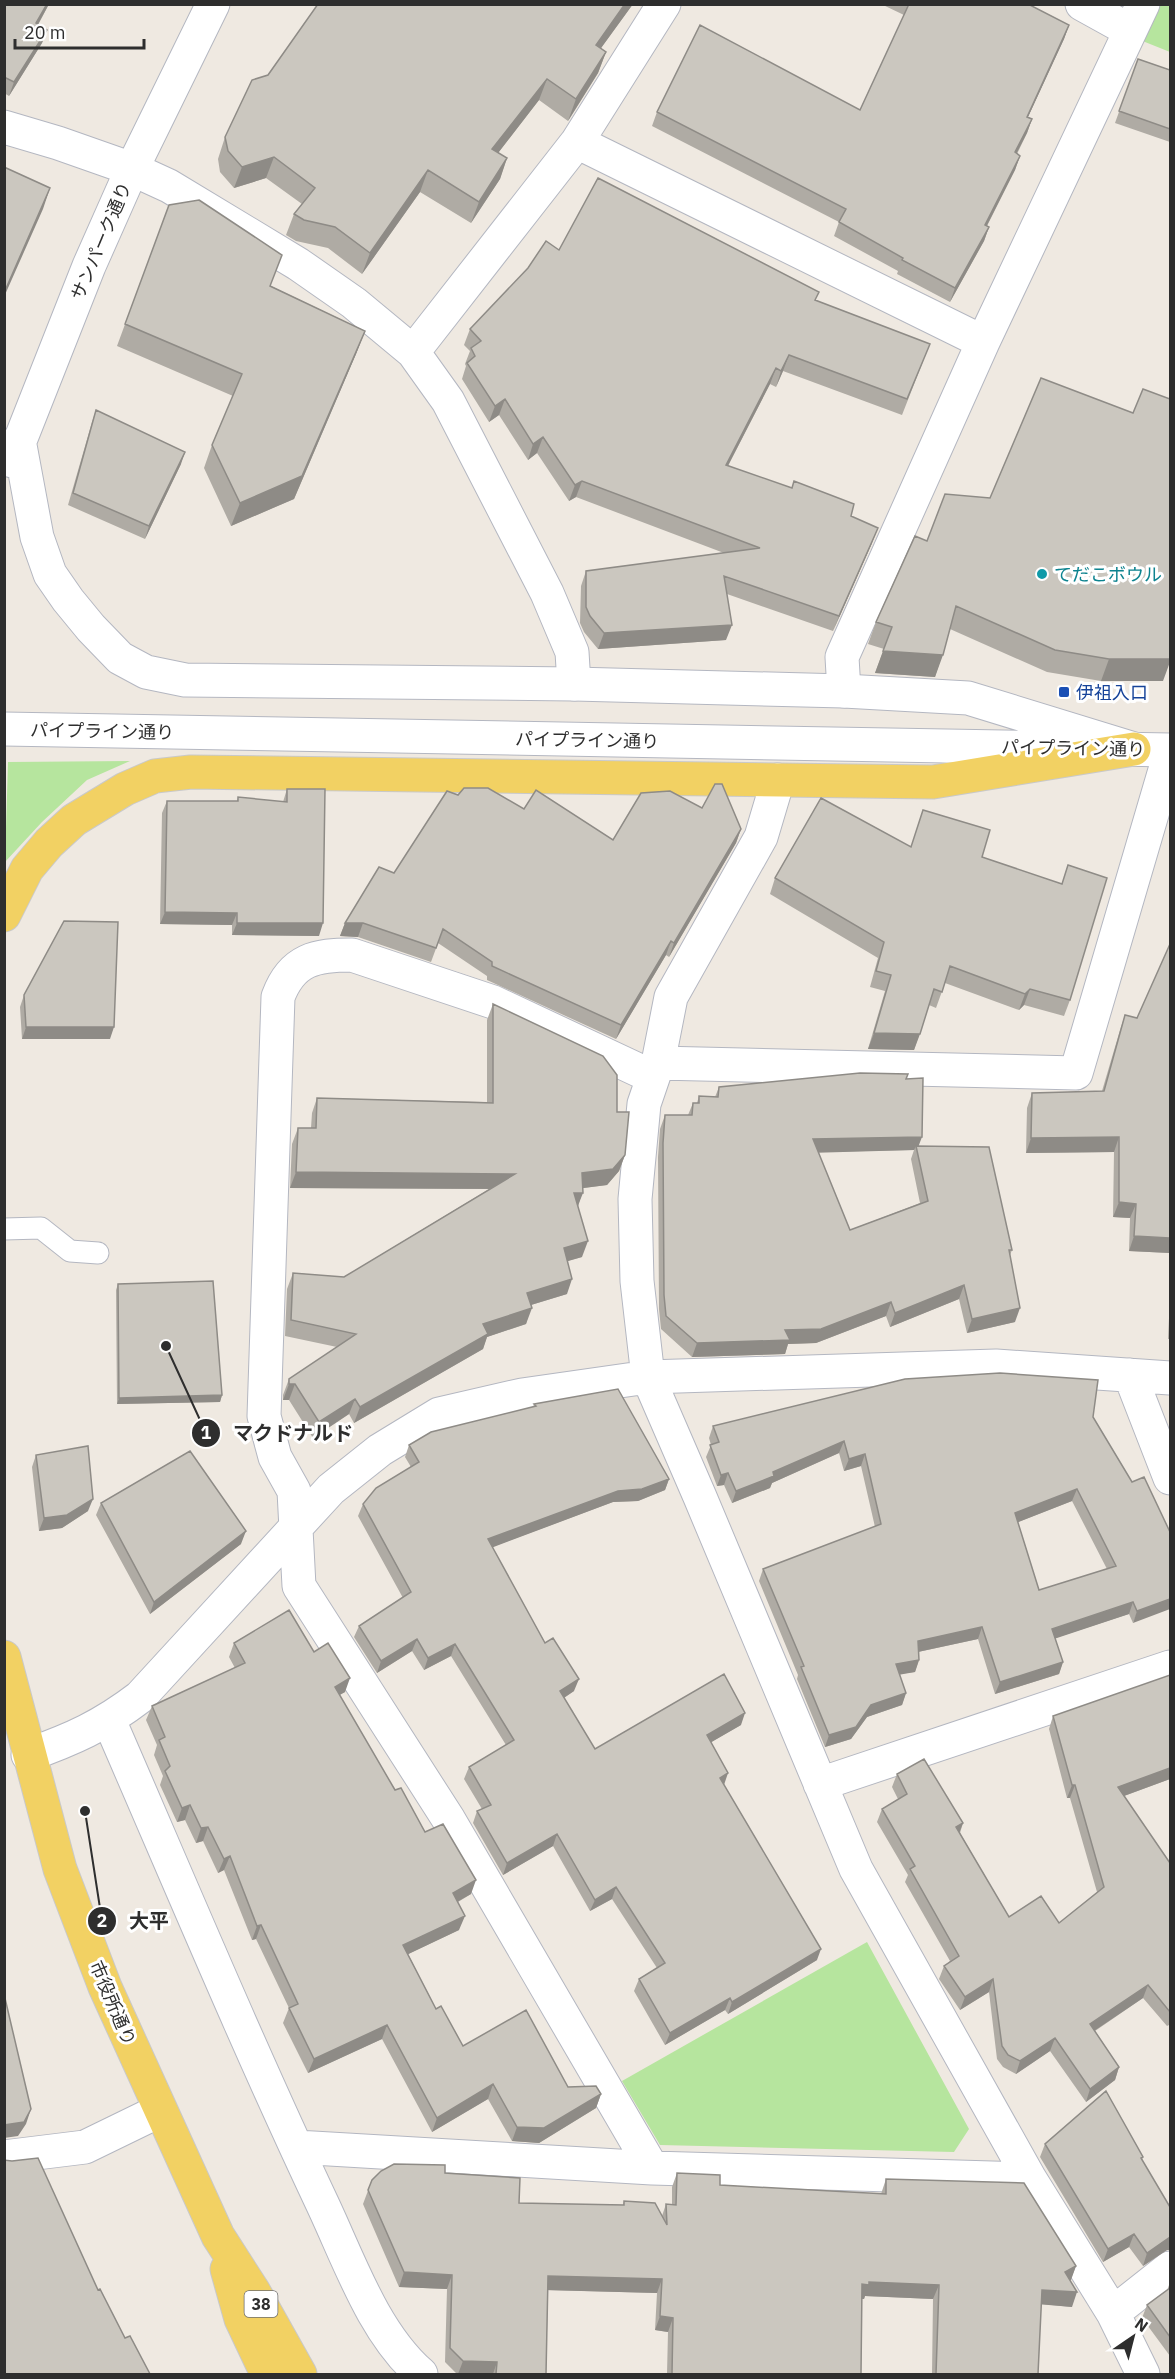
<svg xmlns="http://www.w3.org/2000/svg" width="1175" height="2379" viewBox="0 0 1175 2379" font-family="'IBM Plex Sans','Noto Sans JP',sans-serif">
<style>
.green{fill:#b6e59e}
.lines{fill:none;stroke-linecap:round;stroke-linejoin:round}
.lane-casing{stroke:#b4b7c1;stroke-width:23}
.street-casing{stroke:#b4b7c1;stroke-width:35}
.secondary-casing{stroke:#b4b7c1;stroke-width:35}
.primary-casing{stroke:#c9c9c9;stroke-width:35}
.lane{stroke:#fff;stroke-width:21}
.street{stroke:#fff;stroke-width:33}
.secondary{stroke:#fff;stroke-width:33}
.primary{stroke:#f2d163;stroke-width:33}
.wall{fill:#afaba4;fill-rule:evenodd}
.shaded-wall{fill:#8e8b86}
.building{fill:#cbc7bf;stroke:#8e8b86;stroke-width:1.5;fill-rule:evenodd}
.culture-dot{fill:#0f9aa8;stroke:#fff;stroke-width:2}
.transit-dot{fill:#1a4fb4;stroke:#fff;stroke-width:2}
.labels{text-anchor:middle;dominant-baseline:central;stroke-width:6;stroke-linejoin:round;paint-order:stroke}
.shield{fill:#fff;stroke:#6d6d6d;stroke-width:1.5}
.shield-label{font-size:16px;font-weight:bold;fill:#2e2e2e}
.street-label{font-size:18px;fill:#2e2e2e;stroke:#fff}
.culture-label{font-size:18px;fill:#0d838f;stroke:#fff;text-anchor:start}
.transit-label{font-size:18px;fill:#164399;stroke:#fff;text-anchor:start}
.leader{fill:none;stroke:#2e2e2e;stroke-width:2}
.callout-dot{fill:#2e2e2e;stroke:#fff;stroke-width:2}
.mark-label{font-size:18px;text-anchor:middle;font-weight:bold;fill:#fff}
.callout-label{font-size:20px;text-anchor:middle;font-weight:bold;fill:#2e2e2e;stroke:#fff;stroke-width:6;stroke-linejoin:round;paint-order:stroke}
</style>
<rect width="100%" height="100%" fill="#efe9e1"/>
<!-- green -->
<path class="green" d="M1153 5H1170V52L1135 38Z
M130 761 87 780 42 822 5 862 8 762Z
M867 1942 969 2129 954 2152 660 2145 622 2081Z"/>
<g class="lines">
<defs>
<path id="lane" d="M4 1229 41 1228 70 1251 98 1253"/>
<path id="street" d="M1082 4 1129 30
M577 142 983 342
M132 169 169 186 298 264 354 303 413 352 448 401 547 593 572 652 574 684
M413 352 577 142 664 4
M844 691 842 657 983 342 1143 4
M778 780 761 837 671 997 658 1063 644 1104 635 1199 637 1281 648 1377 700 1497 856 1869 1030 2179 1113 2313 1143 2374
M658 1063 1076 1073 1170 753
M653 1077 493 1002 352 955C316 955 292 959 278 997L264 1416 275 1457 294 1491 299 1586 449 1820 652 2168 1030 2179
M1130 1375 1170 1478
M109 1720C179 1881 247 2044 322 2203 349 2260 373 2332 421 2374
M28 1755C73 1739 102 1726 140 1697L331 1489 380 1450 439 1414 522 1395 648 1377 996 1366 1170 1378
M820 1784 1170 1667
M296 2147 652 2168
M4 2157 85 2147 159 2111
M1113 2313 1170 2268"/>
<path id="secondary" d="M4 127 58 143 132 169
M19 440 37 537 50 574 68 600 91 628 120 658 146 672 185 680 574 684 844 691 968 698 1134 749
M12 461 89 266 132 169 213 4
M4 729 1170 750"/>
<path id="primary" d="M4 915 27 869 49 843 74 820 125 789 155 776 191 772 933 782 1134 749
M4 1657 60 1869 105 1987 218 2236 254 2292 300 2374
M227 2269 241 2319 267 2374"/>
</defs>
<!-- lane casing -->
<use href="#lane" class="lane-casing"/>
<!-- street casing -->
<use href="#street" class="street-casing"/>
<!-- secondary casing -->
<use href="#secondary" class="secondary-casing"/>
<!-- primary casing -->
<use href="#primary" class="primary-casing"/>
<!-- lane -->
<use href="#lane" class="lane"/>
<!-- street -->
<use href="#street" class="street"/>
<!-- secondary -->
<use href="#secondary" class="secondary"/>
<!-- primary -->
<use href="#primary" class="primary"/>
</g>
<!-- wall -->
<path class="wall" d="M4 4H49L38 25 47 30 42 43 9 96 4 93Z
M318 4H633L601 48 606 52 598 73 568 121 539 100 498 153 507 158 500 179 471 223 420 192 362 274 328 248 296 241 286 235 294 214 302 204 266 178 234 188 220 172 218 159 225 137 268 75Z
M881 4H1028L1069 25 1064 39 1028 117 1032 119 1027 133 1017 154 1020 156 1015 170 987 226 989 227 984 241 950 302 897 274 898 271 834 236 839 222 652 126 657 112 860 110 904 15Z
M1138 59 1170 70V142L1115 123Z
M169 205 271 286 365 331 356 354 294 499 231 526 204 468 212 445 233 396 117 346Z
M559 250 816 301 924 359 902 415 783 371 776 387 770 384 728 466 851 516 872 543 833 631 727 594 726 640 598 649 584 632 580 623 581 586 586 571 724 553 576 497 569 501 537 453 528 460 499 415 489 422 462 379 466 366 465 364 470 351 464 345 470 329Z
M96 410 181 464 145 539 68 505 92 422Z
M915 536 1163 681H1101L1047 672 950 629 935 677 875 673 884 649 868 644 876 622Z
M287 789 319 936 232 935V925L160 924 162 813 167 801H237L238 797 283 802Z
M458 795 524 809 613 840 741 829 736 843 669 957 666 955 616 1039 487 980V976L438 943 431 962 358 937 340 936 345 923 394 873Z
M923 810 982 857 1062 884 1068 865 1070 1000 1064 1016 1024 1005 1019 1010 945 983 936 1008 929 1005 914 1050 868 1049 885 991 870 987 878 958 770 894 775 878 911 847Z
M24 995 110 1039H22L20 1007Z
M493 1004 617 1112 625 1155 619 1171 607 1185 583 1188 578 1207 582 1257 567 1261V1294L531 1305 526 1324 487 1337 483 1349 354 1423 349 1414 313 1438 289 1400H283V1395L289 1379 337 1347 285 1336 287 1289 293 1273 344 1277 489 1189 290 1188 292 1144 298 1128H311L312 1113 317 1098 487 1102V1020Z
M1125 1015 1170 1253 1129 1251 1130 1218 1113 1217 1114 1152 1026 1153 1027 1108 1032 1093 1102 1091 1120 1030Z
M906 1079 919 1146 1012 1250 1010 1255 1015 1322 967 1333 959 1299 890 1327 886 1316 816 1343 788 1344 785 1354 692 1357 661 1329 659 1309 658 1157 660 1129 665 1115H688L693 1103H697L699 1096 715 1097 719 1087ZM914 1150 911 1159 920 1203 850 1230 818 1152Z
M118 1284 222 1395 220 1402 117 1404 116 1290Z
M1170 1297V1339H1168Z
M534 1404 669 1479 665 1490 638 1501 613 1502 492 1547 545 1643 574 1691 564 1698 595 1749 741 1725 711 1742 724 1785 817 1960 728 2014 725 2010 665 2045 634 1991 639 1979 657 1968 612 1899 590 1911 553 1846 503 1875 473 1823 477 1811 482 1809 464 1779 469 1767 506 1745 451 1656 424 1670 412 1651 377 1673 354 1637 359 1626 403 1598 358 1516 363 1504 411 1467 405 1457 409 1445 533 1407Z
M1093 1417 1132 1482 1170 1532 1133 1623 1129 1614 1055 1638 1063 1662 1059 1674 995 1694 978 1639 918 1652 919 1660 915 1672 899 1674 906 1693 902 1705 867 1717 851 1739 825 1747 797 1679 798 1675 759 1581 763 1569 875 1527 861 1466 844 1471 839 1453 772 1483 770 1488 732 1503 724 1485 717 1486 706 1457 711 1445 709 1438 713 1426ZM1072 1501 1107 1569 1039 1590 1018 1522Z
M36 1455 88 1511 62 1528 39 1531 32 1467Z
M101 1503 241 1544 150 1614 96 1515Z
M234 1643 314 1652 345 1692 339 1695 395 1790 471 1894 458 1902 459 1930 408 1954 436 2009 463 2046 568 2087 601 2094 596 2108 539 2143 512 2141 488 2099 432 2132 382 2039 308 2073 283 2023 289 2008 256 1939 252 1940 224 1870 218 1873 203 1841 196 1843 185 1820 177 1822 160 1785 163 1776 154 1755 157 1745 146 1720 152 1706 235 1668 229 1657Z
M1053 1716 1170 1779 1124 1796 1170 1863V2027L1169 2025 1167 2026 1143 1998 1095 2031 1119 2067 1115 2080 1086 2102 1050 2051 1016 2074 1003 2067 997 2059 989 1992 960 2010 939 1979 944 1966 950 1961 905 1882 908 1875 877 1822 882 1809 898 1799 892 1787 897 1774 963 1823 960 1833 1009 1917 1059 1923 1097 1892 1070 1798H1067L1049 1729Z
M1045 2144 1143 2157 1142 2160 1170 2207V2250H1167L1143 2266 1129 2247 1103 2262 1040 2157Z
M445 2173 519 2203 623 2205 624 2201 662 2216 666 2204H672V2187L677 2173 720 2185 881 2194 886 2179 1076 2266 1070 2281 1072 2307 1041 2304 1038 2374H932L933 2299 865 2296 864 2299H862L861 2374H667L668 2332 655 2330 657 2293 548 2290 546 2374H457L445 2362 447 2289 399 2287 363 2204 372 2180Z
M1170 2282V2356L1142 2318 1147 2305 1167 2291Z"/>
<!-- shaded-wall -->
<path class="shaded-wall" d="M47 4H49L31 37 36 23Z
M625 4H633L588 66 596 45Z
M1069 25 1064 39 1022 130 1027 117Z
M47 30 42 43 9 96 14 82Z
M606 52 598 73 568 121 576 99Z
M547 79 539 100 485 170 492 149Z
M1032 119 1027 133 1010 166 1015 152Z
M1020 156 1015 170 980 239 985 225Z
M274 157 266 178 234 188 242 167Z
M507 158 500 179 471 223 479 202Z
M428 170 420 192 362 274 370 253Z
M50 188 43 209 4 297V293Z
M989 227 984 241 950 302 955 288Z
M365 331 356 354 294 499 231 526 240 503Z
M789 355 783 371 776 387 781 371Z
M776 368 770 384 720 481 726 465Z
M505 399 499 415 489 422 495 406Z
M543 437 537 453 528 460 533 444Z
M185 452 181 464 145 539 149 526Z
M582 481 576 497 569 501 575 485Z
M878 528 872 543 833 631 839 616Z
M732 625 726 640 598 649 604 633Z
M883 651 943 655 935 677 875 673Z
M1109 659H1170V662L1163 681H1101Z
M741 829 736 843 669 957 674 943Z
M165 912 237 913 232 925 160 924Z
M237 923H323L319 936 232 935Z
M345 923H363L358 937 340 936Z
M671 941 666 955 616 1039 621 1025Z
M1030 989 1024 1005 1019 1010 1025 994Z
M26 1027H114L110 1039H22Z
M874 1033 920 1034 914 1050 868 1049Z
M922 1137 917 1150 916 1146 914 1150 808 1153 813 1139Z
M1119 1137 1114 1152 1026 1153 1031 1138Z
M625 1155 619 1171 607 1185 576 1189 582 1173Z
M296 1172 515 1174 509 1189 290 1188Z
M574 1193H583L577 1208Z
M1119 1202 1136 1204 1130 1218 1113 1217Z
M1134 1236 1170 1238V1253L1129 1251Z
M588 1241 582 1257 558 1264 564 1248Z
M572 1279 567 1294 521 1308 527 1293Z
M964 1285 959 1299 890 1327 895 1313Z
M891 1302 886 1316 816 1343 788 1344 785 1354 692 1357 697 1343 785 1330Z
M532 1308 526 1324 487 1337 483 1349 354 1423 360 1407 483 1324Z
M1020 1308 1015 1322 967 1333 972 1319Z
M289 1384H295L289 1400H283Z
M222 1395 220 1402 117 1404 119 1398Z
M355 1399 349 1414 313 1438 319 1422Z
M844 1441 839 1453 772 1483 770 1488 732 1503 736 1491 773 1472Z
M865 1454 861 1466 844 1471 849 1459Z
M728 1473 724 1485 717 1486 721 1475Z
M669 1479 665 1490 638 1501 613 1502 483 1551 488 1539 618 1491Z
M1077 1489 1072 1501 1011 1525 1015 1513Z
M93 1499 88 1511 62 1528 39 1531 44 1518Z
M246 1531 241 1544 150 1614 154 1602Z
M1170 1599V1609L1133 1623 1137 1611Z
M1133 1602 1129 1614 1048 1641 1052 1629Z
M982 1627 978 1639 913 1653 918 1641Z
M417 1639 412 1651 377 1673 381 1661Z
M455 1644 451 1656 424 1670 428 1658Z
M919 1660 915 1672 892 1676 896 1664Z
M1063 1662 1059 1674 995 1694 1000 1682Z
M350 1678 345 1692 329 1701 335 1687Z
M579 1679 574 1691 556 1703 560 1691Z
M906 1693 902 1705 867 1717 851 1739 825 1747 829 1735 871 1705Z
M745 1713 741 1725 703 1747 707 1735Z
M1170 1768V1779L1113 1800 1118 1787Z
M728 1773 724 1785 720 1778Z
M1072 1785H1075L1070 1798H1067Z
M190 1805 185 1820 177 1822 182 1808Z
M963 1823 958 1836 956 1827Z
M208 1827 203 1841 196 1843 201 1828Z
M557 1834 553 1846 503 1875 507 1863Z
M230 1856 224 1870 218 1873 224 1859Z
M476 1880 471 1894 448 1907 453 1893Z
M616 1887 612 1899 590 1911 595 1900Z
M465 1916 459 1930 398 1959 403 1945Z
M261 1925 256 1939 252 1940 257 1926Z
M821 1949 817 1960 728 2014 732 2002Z
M993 1979 989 1992 960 2010 965 1997Z
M1148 1985 1143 1998 1085 2037 1090 2024Z
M730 1998 725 2010 665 2045 670 2033Z
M387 2025 382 2039 308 2073 314 2059Z
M1055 2038 1050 2051 1016 2074 1020 2061Z
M1119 2067 1115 2080 1086 2102 1090 2089Z
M493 2084 488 2099 432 2132 437 2118Z
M601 2094 596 2108 539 2143 512 2141 517 2127Z
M31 2109 26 2124 18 2136 4 2138V2125Z
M1134 2234 1129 2247 1103 2262 1108 2249Z
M1170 2237V2250H1167L1143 2266 1147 2253Z
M1076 2266 1071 2280 1060 2286 1065 2272Z
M404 2272 452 2275 447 2289 399 2287Z
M548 2276 662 2279 657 2293 543 2290Z
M869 2282 939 2285 933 2299 865 2296 864 2299 857 2298 862 2284Z
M1042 2290 1077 2292 1072 2307 1037 2304Z
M660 2316 673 2318 668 2332 655 2330Z
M463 2361 497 2362 493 2374H458Z"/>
<!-- building -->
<path class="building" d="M4 4H47L36 23 47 30 14 82 4 77Z
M318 4H625L596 45 606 52 576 99 547 79 492 149 507 158 479 202 428 170 370 253 335 227 304 220 294 214 315 188 274 157 242 167 228 151 225 137 252 80 268 75Z
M909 4H1028L1069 25 1027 117 1032 119 1015 152 1020 156 985 225 989 227 955 288 902 260 903 258 839 222 846 209 657 112 700 25 860 110Z
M1138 59 1170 70V129L1119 111Z
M4 167 50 188 4 293Z
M598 178 819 292 815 300 930 344 907 399 789 355 781 371 776 368 726 465 792 488 794 481 854 504 851 516 878 528 839 616 724 576 732 625 604 633 590 616 586 607V571L760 548 582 481 575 485 543 437 533 444 505 399 495 406 467 363 475 356 471 348 481 341 470 329 528 268 546 241 559 250Z
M199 200 282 255 270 286 365 331 302 476 240 503 212 445 242 374 125 324 169 205Z
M1041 378 1133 413 1143 389 1170 399V659H1109L1055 650 956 606 943 655 883 651 892 627 876 622 915 536 927 541 945 494 990 498Z
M96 410 185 452 149 526 73 493Z
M715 784H722L741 829 674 943 671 941 621 1025 492 966V962L443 929 436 948 363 923H345L379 867 394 873 447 791 458 795 464 788H488L524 809 536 790 613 840 641 793 670 791 702 808Z
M287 789H325L323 923H237V913L165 912 167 801H238V797L287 802Z
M821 798 911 847 923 810 990 830 982 857 1062 884 1068 865 1107 878 1070 1000 1030 989 1025 994 950 966 942 992 934 989 920 1034 874 1033 891 975 876 971 884 942 775 878Z
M64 921 118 922 114 1027H26L24 995Z
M1170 944V1238L1134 1236 1136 1204 1119 1202V1137L1031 1138 1032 1093 1104 1091 1125 1015 1137 1018Z
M493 1004 603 1056 617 1075V1112H629L625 1155 613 1169 582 1173 583 1193H574L588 1241 564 1248 572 1279 527 1293 532 1308 483 1324 488 1334 360 1407 355 1399 319 1422 295 1384H289V1379L356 1334 291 1320 293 1273 344 1277 515 1174 296 1172 298 1128H316L317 1098 493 1103Z
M860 1073 908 1074 906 1079 923 1078 922 1137 813 1139 850 1230 928 1201 916 1146 989 1147 1012 1250H1009L1020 1308 972 1319 964 1285 895 1313 891 1302 821 1329 785 1330 790 1340 697 1343 666 1316 664 1295 663 1143 665 1115H692L693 1103H699V1096L718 1097 719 1087Z
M213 1281 222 1395 119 1398 118 1284Z
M1000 1373 1098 1380 1093 1417 1132 1482 1144 1477 1170 1532V1599L1137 1611 1133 1602 1052 1629 1063 1662 1000 1682 982 1627 918 1641 919 1660 896 1664 906 1693 871 1705 856 1727 829 1735 801 1667 804 1666 763 1569 881 1524 865 1454 849 1459 844 1441 773 1472 774 1476 736 1491 728 1473 721 1475 710 1445 719 1442 713 1426 905 1379ZM1077 1489 1116 1566 1039 1590 1015 1513Z
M618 1389 669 1479 642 1489 618 1491 488 1539 545 1643 553 1638 579 1679 560 1691 595 1749 724 1674 745 1713 707 1735 728 1773 720 1778 821 1949 732 2002 730 1998 670 2033 639 1979 665 1963 616 1887 595 1900 557 1834 507 1863 477 1811 491 1805 469 1767 514 1740 455 1644 428 1658 417 1639 381 1661 359 1626 411 1592 363 1504 376 1488 419 1462 409 1445 431 1432 536 1406 534 1404Z
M88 1446 93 1499 67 1515 44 1518 36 1455Z
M190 1451 246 1531 154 1602 101 1503Z
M289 1610 314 1652 328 1643 350 1678 335 1687 395 1790 401 1788 425 1832 443 1824 476 1880 453 1893 465 1916 403 1945 436 2009 441 2006 463 2046 526 2010 568 2087 596 2086 601 2094 544 2128 517 2127 493 2084 437 2118 387 2025 314 2059 289 2008 298 2004 261 1925 257 1926 230 1856 224 1859 208 1827 201 1828 190 1805 182 1808 165 1771 170 1766 159 1740 165 1737 152 1706 245 1663 234 1643Z
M1170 1675V1768L1118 1787 1170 1863V2012L1148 1985 1090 2024 1119 2067 1090 2089 1055 2038 1020 2061 1008 2055 1002 2046 993 1979 965 1997 944 1966 959 1956 910 1869 915 1866 882 1809 907 1794 897 1774 924 1759 963 1823 956 1827 1009 1917 1041 1896 1059 1923 1104 1887 1075 1785H1072L1053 1716Z
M4 1994 31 2109 24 2122 4 2125Z
M1106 2091 1143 2157 1141 2158 1170 2207V2237L1147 2253 1134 2234 1108 2249 1045 2144Z
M38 2158 98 2290 100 2289 125 2338 130 2336 150 2374H4V2160L12 2161Z
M394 2164 445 2165V2173L520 2178 519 2203 624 2205V2201L655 2203 667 2225 666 2204 676 2205 677 2173 720 2175V2185L886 2194V2179L1024 2183 1076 2266 1065 2272 1077 2292 1042 2290 1038 2374H936L939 2285 869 2282V2285L862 2284 861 2374H672L673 2318 660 2316 662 2279 548 2276 546 2374H496L497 2362 463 2361 450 2348 452 2275 404 2272 368 2190 372 2180 381 2171Z
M1170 2288V2337L1147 2305Z"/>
<!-- markers -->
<circle class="culture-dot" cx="1042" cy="574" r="6"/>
<rect class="transit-dot" x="1058" y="686" width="12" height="12" rx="3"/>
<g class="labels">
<!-- shield labels -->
<rect class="shield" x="244.5" y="2291" width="33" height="26" rx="4.5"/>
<g class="shield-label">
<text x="261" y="2304">38</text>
</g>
<!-- street labels -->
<g class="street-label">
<text transform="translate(101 241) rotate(-67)">サンパーク通り</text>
<text transform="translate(102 731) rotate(1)">パイプライン通り</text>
<text transform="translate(587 740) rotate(1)">パイプライン通り</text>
<text transform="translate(1073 748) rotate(1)">パイプライン通り</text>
<text transform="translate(113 2003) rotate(67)">市役所通り</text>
</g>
<!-- culture labels -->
<g class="culture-label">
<text x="1054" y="574">てだこボウル</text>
</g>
<!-- transit labels -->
<g class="transit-label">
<text x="1076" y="692">伊祖入口</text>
</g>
</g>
<!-- callouts -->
<path class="leader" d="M166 1346L206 1433M85 1811L102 1921"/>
<g class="callout-dot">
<circle cx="166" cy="1346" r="6"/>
<circle cx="85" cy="1811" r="6"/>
<circle cx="206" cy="1433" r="15"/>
<circle cx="102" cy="1921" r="15"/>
</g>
<g class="mark-label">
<text x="206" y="1439">1</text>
<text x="102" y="1927">2</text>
</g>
<g class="callout-label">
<text x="293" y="1440">マクドナルド</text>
<text x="149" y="1928">大平</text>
</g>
<!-- border -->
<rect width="1175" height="2379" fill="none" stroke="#2e2e2e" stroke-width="12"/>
<!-- north arrow -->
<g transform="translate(1133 2337) rotate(35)" stroke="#ffffff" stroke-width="4.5" paint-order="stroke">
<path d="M0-4.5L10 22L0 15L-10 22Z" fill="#2e2e2e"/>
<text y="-9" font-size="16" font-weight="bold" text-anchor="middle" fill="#2e2e2e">N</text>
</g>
<!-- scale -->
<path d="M15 39v9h129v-9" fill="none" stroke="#2e2e2e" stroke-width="3"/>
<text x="24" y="39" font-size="18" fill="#2e2e2e" stroke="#ffffff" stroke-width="4.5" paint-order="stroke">20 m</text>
</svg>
